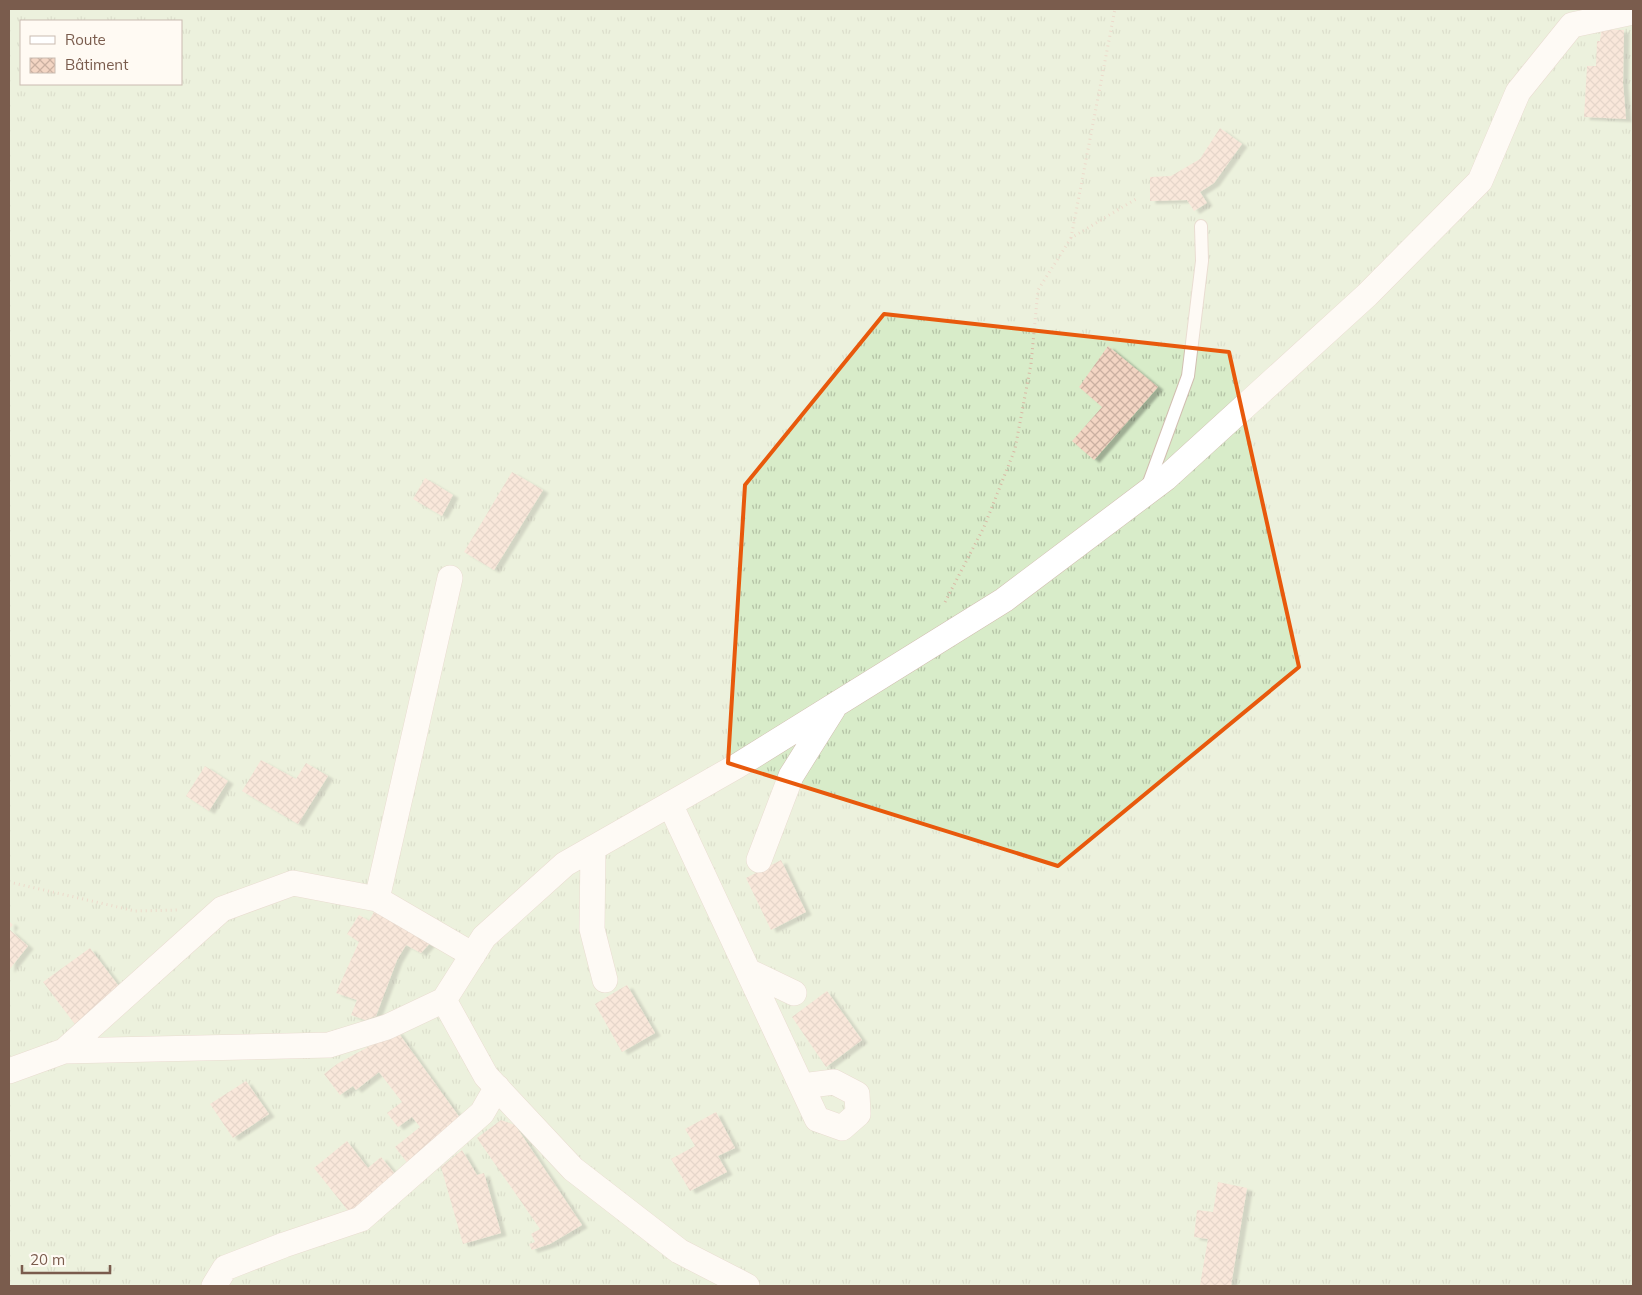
<svg xmlns="http://www.w3.org/2000/svg" width="1642" height="1295" viewBox="0 0 1642 1295" font-family="Mulish,sans-serif">
<style>
.grass{fill:url(#grass-tufts);fill-rule:evenodd}
.building{fill:url(#building-cross-hatch);filter:url(#shadow)}
.lines{fill:none;stroke-linecap:round;stroke-linejoin:round}
.service-casing{stroke:#d1beb0;stroke-width:14}
.minor-casing{stroke:#d1beb0;stroke-width:26}
.path{stroke:#d9b8a5;stroke-width:3;stroke-dasharray:1 4;stroke-linecap:butt}
.service{stroke:#fff;stroke-width:12}
.minor{stroke:#fff;stroke-width:25}
.marked{fill:none;stroke:#e8590c;stroke-width:4;stroke-linejoin:round}
</style>
<defs>
<pattern id="grass-tufts" width="24" height="20" patternUnits="userSpaceOnUse" patternTransform="scale(1.25)"><rect width="24" height="20" fill="#d8ecc9"/><path d="M3 7l-1-3M5 7V3M7 7l1-3M15 17l-1-3M17 17v-4M19 17l1-3" fill="none" stroke="#b4c2a5"/></pattern>
<pattern id="building-cross-hatch" width="8" height="8" patternUnits="userSpaceOnUse" patternTransform="scale(1.25)"><rect width="8" height="8" fill="#f3d5c3"/><path d="M0 0l8 8M0 8l8-8" fill="none" stroke="#cab0a1"/></pattern>
<filter id="shadow"><feDropShadow dx="5.5" dy="3" stdDeviation="1" flood-color="#0004"/></filter>
</defs>
<rect width="100%" height="100%" fill="#fdf6ec"/>
<!-- grass -->
<path class="grass" d="M9 9H1633V1286H9ZM21 21H181V84H21Z"/>
<!-- building -->
<path class="building" d="M1604 29 1624 30 1623 83 1626 119 1584 117 1587 66H1596L1597 41H1600L1601 32Z
M1220 128 1242 144 1214 183 1200 192 1207 203 1194 211 1187 200 1150 201V177L1171 176 1200 159Z
M1108 346 1158 387 1094 460 1072 441 1102 407 1079 387Z
M512 472 543 490 494 570 464 552Z
M425 478 453 495 442 516 413 499Z
M261 760 296 779 306 763 328 776 298 824 242 791Z
M205 766 228 781 209 811 186 796Z
M781 860 806 912 771 930 746 878Z
M375 910 431 942 421 953 406 945 397 960 376 1016 365 1020 351 1015 357 1000 336 993 359 942 347 934 359 915 369 921Z
M9 921 13 925 9 929 28 946 9 970Z
M90 948 124 993 77 1027 43 982Z
M627 985 655 1033 622 1052 595 1004Z
M827 991 862 1040 826 1067 792 1017Z
M397 1031 463 1122 409 1165 395 1147 420 1127 412 1117 398 1127 387 1113 402 1102 379 1072 356 1090 353 1086 340 1095 324 1074 337 1064Z
M246 1081 269 1114 233 1138 210 1104Z
M716 1112 735 1148 718 1156 727 1172 690 1191 671 1159 695 1146 685 1129Z
M501 1120 515 1125 582 1225 550 1244 532 1250 529 1244 535 1242 531 1234 540 1229 477 1138Z
M347 1141 368 1168 381 1157 396 1175 349 1212 314 1168Z
M462 1150 477 1175 484 1173 501 1233 463 1244 441 1167Z
M1218 1182 1247 1188 1231 1286 1200 1285 1208 1239 1194 1237 1197 1210 1213 1212Z"/>
<g class="lines">
<defs>
<path id="service" d="M1147 488 1188 376 1202 261 1201 226"/>
<path id="minor" d="M670 804 817 1119 842 1128 858 1114 857 1094 834 1082 802 1086
M593 848 592 929 605 980
M759 860 791 776 833 709
M377 899 450 578
M748 971 794 993
M444 1000 387 1027 329 1045 64 1051 222 909 293 883 377 899 473 955
M9 1071 64 1051
M214 1286 225 1268 284 1245 361 1219 482 1113 497 1087
M747 1286 679 1251 573 1169 486 1076 444 1000 484 937 565 864 737 766 1004 600 1166 478 1367 295 1480 181 1518 92 1572 25 1633 12"/>
</defs>
<!-- service casing -->
<use href="#service" class="service-casing"/>
<!-- minor casing -->
<use href="#minor" class="minor-casing"/>
<!-- path -->
<path class="path" d="M1071 238 1115 9
M945 602 984 527 1015 449 1031 364 1038 290 1071 238 1136 199
M9 882 135 911 178 910"/>
<!-- service -->
<use href="#service" class="service"/>
<!-- minor -->
<use href="#minor" class="minor"/>
</g>
<!-- marked area -->
<path d="M0 0H1642V1295H0ZM884 314 1229 352 1299 667 1058 866 728 763 745 485Z" fill="#fdf6ec" fill-opacity=".55" fill-rule="evenodd"/>
<path class="marked" d="M884 314 1229 352 1299 667 1058 866 728 763 745 485Z"/>
<!-- border -->
<rect width="1642" height="1295" fill="none" stroke="#7a5c4d" stroke-width="20"/>
<!-- legend -->
<rect x="20" y="20" width="162" height="65" fill="#fffaf3" stroke="#cabbb1"/>
<rect x="30" y="36" width="25" height="8" fill="#ffffff" stroke="#cabbb1"/>
<text x="65" y="45" font-size="15" fill="#7a5c4d">Route</text>
<rect x="30" y="58" width="25" height="15" fill="url(#building-cross-hatch)" stroke="#cabbb1"/>
<text x="65" y="70" font-size="15" fill="#7a5c4d">Bâtiment</text>
<!-- scale -->
<path d="M22 1265v8h88v-8" fill="none" stroke="#7a5c4d" stroke-width="2.5"/>
<text x="30" y="1265" font-size="15" fill="#7a5c4d" stroke="#fffaf3" stroke-width="4" paint-order="stroke">20 m</text>
</svg>
